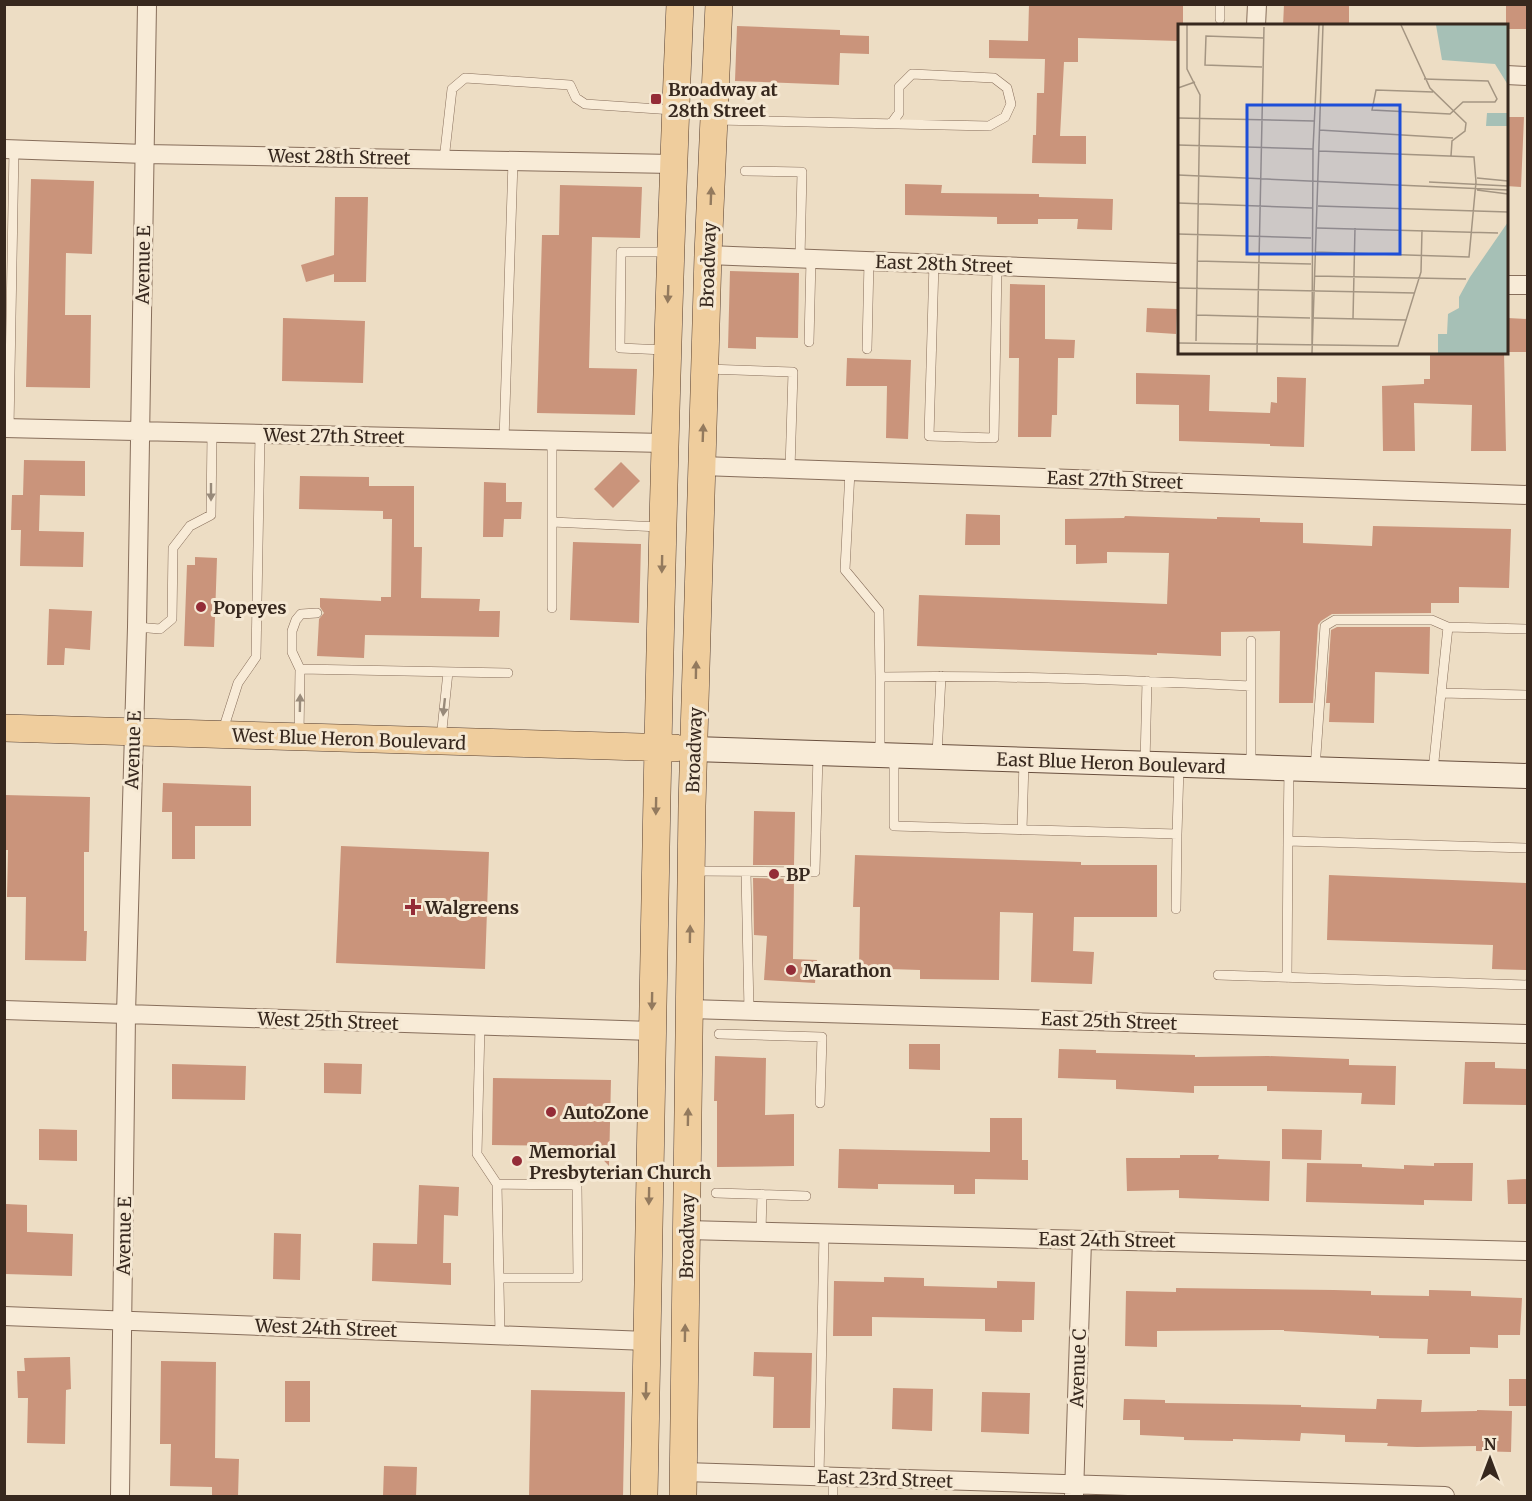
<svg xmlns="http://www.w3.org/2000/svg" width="1532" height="1501" viewBox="0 0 1532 1501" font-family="Merriweather,serif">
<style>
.building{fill:#ca947b}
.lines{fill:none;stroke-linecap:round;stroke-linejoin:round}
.service-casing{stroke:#876e5b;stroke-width:10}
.minor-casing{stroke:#876e5b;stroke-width:20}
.secondary-casing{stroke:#694f3e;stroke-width:26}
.primary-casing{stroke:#553d2f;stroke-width:28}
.service{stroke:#f8ebd7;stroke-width:9}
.minor{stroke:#f8ebd7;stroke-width:18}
.secondary{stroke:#f8ebd7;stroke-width:24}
.primary{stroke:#efcd9d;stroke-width:27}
.oneway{fill:#937a5e}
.oneway2{fill:#988a7a}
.poi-dot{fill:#942c37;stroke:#f5e8d3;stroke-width:2}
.labels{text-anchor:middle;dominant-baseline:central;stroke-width:6;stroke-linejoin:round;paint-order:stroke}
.poi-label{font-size:18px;font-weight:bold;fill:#37281e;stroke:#f5e8d3;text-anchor:start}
.street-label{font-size:18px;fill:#37281e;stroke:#f5e8d3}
.inset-road{fill:none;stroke:#a49582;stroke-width:1.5}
.view{fill:#1d4ed8;fill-opacity:0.15;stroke:#1d4ed8;stroke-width:3}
.inset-edge{fill:none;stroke:#37281e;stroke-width:3}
</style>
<rect width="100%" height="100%" fill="#edddc4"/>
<!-- building -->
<path class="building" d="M1029 4H1183V26H1179V41L1078 38V62H1064L1060 136H1086V164L1032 163 1033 135H1036L1037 93H1044L1045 59 989 58V40L1028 41Z
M1284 4H1349V26H1283Z
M1506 4H1527V29H1506Z
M737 26 840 30V35L869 36V54L840 53 839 85 735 81Z
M1506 117H1524L1521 187 1506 186Z
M31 179 94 181 92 254 66 253 65 315H91L90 388 26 387Z
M905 184 942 185 941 193 1039 194V197L1113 199 1112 230 1077 229 1078 219H1038V224H997V217L905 215Z
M560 185 642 187 640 238 592 237 589 368 637 369 635 415 537 413 542 235H559Z
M335 197H368L366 282H334V274L306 282 301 265 334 255Z
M730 271 799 273 798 338 756 337V349L728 348Z
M1010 284 1045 285V339L1075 340 1074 358H1058L1057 415H1052L1051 437H1018L1019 358H1009Z
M1147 308 1177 309 1176 334 1146 332Z
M283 318 365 321 363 383 282 381Z
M1508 318 1527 319V352H1507Z
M1430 352H1504L1506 451H1471L1472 405 1414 403 1415 451H1383L1382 386 1424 384V379H1430Z
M847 358 911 360 908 439 886 438 887 386H846Z
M1136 373 1210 375 1209 411 1270 413 1271 402 1277 403V377L1306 378 1304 447 1270 446V444L1179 441V405L1136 404Z
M24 460 85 461V496L40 495 39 531 84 532 83 567 20 566 21 530H11L12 495H23Z
M621 462 640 481 613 508 594 489Z
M300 476 369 477V486H414V547H422L421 598 480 599 479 611H500L499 637 365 635 364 658 317 656 319 619 324 613 320 607V598L381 601V597H391L392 519H383V511L299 509Z
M484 482 506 483V502H522L521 519H504L503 537H483Z
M966 514 1000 515V545H965Z
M1125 516 1217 519V517L1260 518V522L1303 523V543L1372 546 1373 526 1511 529 1509 588 1459 587V603H1431V613L1332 614 1321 621 1318 625 1313 703H1279L1280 631 1221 632V656L1157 653V655L917 646 919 595 1167 604 1169 553 1107 552V563L1076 564V545H1065V519L1124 518Z
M573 542 641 544 639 623 570 620Z
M195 557 217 558 214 647 184 646 187 565H195Z
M49 609 92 611 90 650 65 648 64 665H47Z
M1337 627H1430L1429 674 1375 672 1374 723 1329 722 1330 703H1326L1331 630Z
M163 783 251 786V826H195V859H172V812H162Z
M4 795 90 797 89 852H84V931H87L86 961 25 960 26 897H7L8 850H4Z
M754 811 795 812 794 865H753Z
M341 846 489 852 485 969 336 963Z
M855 855 1081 862V865H1157V917H1074L1073 951 1094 952 1092 984 1031 982 1033 913 1000 912 999 980 920 979V970L859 968 860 907H853Z
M1329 875 1527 883V970L1492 969 1493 945 1327 940Z
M753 878 794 879 793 959 817 960 815 983 764 980 767 936 754 935Z
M909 1044H940V1070L909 1069Z
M1059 1049 1096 1050V1053L1195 1055V1057L1268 1056 1349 1059V1065L1396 1066 1395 1105 1361 1104 1362 1093 1267 1091V1086H1194V1093L1116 1089V1080L1058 1078Z
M715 1056 766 1058 765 1115 794 1114V1166L717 1167V1101H714Z
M1465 1062H1495V1068L1527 1069V1105L1463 1104Z
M324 1063 362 1064 361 1094 324 1093Z
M172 1064 246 1066 245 1100 172 1099Z
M493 1078 611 1080 609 1166 590 1146 492 1145Z
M990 1118H1022V1160H1028V1180L975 1179V1194H954V1185L878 1184V1189L838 1188 839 1149 990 1152Z
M39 1129 77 1130V1161L39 1160Z
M1282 1129 1322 1130 1321 1160 1282 1159Z
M1180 1155H1219L1218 1159 1270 1161 1269 1201 1179 1198V1190L1127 1191 1126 1158H1180Z
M1307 1163 1362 1164V1167L1404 1169V1165L1434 1166V1163H1473L1472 1201 1424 1200V1205L1306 1202Z
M1527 1179V1204H1508L1507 1180Z
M419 1185 459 1187 458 1216 444 1215 443 1263H451V1285L372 1281 373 1243 417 1244Z
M6 1204 27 1205V1232L73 1234 72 1276 5 1274Z
M274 1233 301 1234 300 1280 273 1279Z
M884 1277 924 1278V1286L997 1288V1281L1035 1282 1034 1320H1022V1332L985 1331V1319L872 1317V1336H833L834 1281 884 1282Z
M1176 1288 1334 1290 1371 1291V1295L1429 1296V1290L1471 1291V1296L1522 1298 1520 1335H1498V1348L1470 1347V1354H1427L1428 1339 1379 1338V1336L1284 1331V1330L1157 1331V1347L1125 1346 1126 1291 1176 1292Z
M754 1352 812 1353 810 1428H773L774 1377 753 1376Z
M70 1357 71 1389 66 1390 65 1444 27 1443 28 1398H18L17 1371H25L24 1358Z
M161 1361 216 1362 215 1458 239 1459 238 1497H212V1487L170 1486 171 1444H160Z
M1509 1379H1527V1406H1509Z
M285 1381H310V1422H285Z
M893 1388 933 1389 932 1431 892 1429Z
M531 1390 625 1392 623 1497H529Z
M982 1392 1030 1393 1029 1434 981 1432Z
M1124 1399 1165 1400V1403L1301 1405V1407L1376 1409 1377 1399 1422 1400 1421 1412 1477 1411V1410L1512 1411 1511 1452 1476 1451V1446L1417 1447 1387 1446 1388 1443 1345 1442V1435L1301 1433 1300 1441 1233 1439V1441L1184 1440V1437L1140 1435V1420H1123Z
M384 1466 417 1467 416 1497 383 1496Z"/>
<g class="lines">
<defs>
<path id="service" d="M1220 19V4
M716 120 989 126 1005 117 1011 104 1007 88 994 78 912 74 899 87V113L891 124
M444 160 452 89 465 78 570 85 576 98 585 104 673 110
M745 171 802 172 800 258
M934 263 929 436 994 438 997 266
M809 342 811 259
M867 349 869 261
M665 350 620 348 621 252H669
M707 369 793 372 790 469
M9 429 14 149
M504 440 513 161
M552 441V522L660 527
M850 471 845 570 879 611 880 677C1003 675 1127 680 1251 686V765
M552 608V522
M137 627 160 629 172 619 173 548 190 526 211 515 212 434
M1528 629 1448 627 1441 693 1528 695
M1251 641V686
M300 669 508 673
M880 677V753
M222 733 238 683 256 657 260 435
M299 735 300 669 292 652V631L296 620 301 614 317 613
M441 739 448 672
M937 755 941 676
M894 756V826L1177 834 1176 909
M1145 763 1147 681
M1289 769 1288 841 1528 848
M1315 769 1325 626 1335 620H1432L1448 627
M1433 771 1441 693
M1022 830 1024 761
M1177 834 1179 767
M694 871 815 872 818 754
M746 873 749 1010
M1218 975 1528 985
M1287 978 1288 841
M480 1025 477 1154 497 1184 500 1335
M719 1034 822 1037 820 1103
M497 1184 577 1185 578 1278H500
M716 1193 806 1196
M761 1232 762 1194
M819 1477 824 1234
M833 1496V1477"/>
<path id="minor" d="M1256 26 1257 4
M1506 75 1528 76
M4 149 145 154 673 164
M708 255 1180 273
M1506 285H1528
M4 428 664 443
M702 466 1528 495
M690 1009 1528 1034
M4 1010 652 1031
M687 1230 1528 1251
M4 1316 647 1341
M684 1472 1445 1496
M1074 1495 1082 1240
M120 1496 126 1014 137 627 147 4"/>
<path id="secondary" d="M694 749 1528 776"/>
<path id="primary" d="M4 728 675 748
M644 1496C654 999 659 502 680 4
M683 1496 692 806 708 255 719 4"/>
</defs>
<!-- service casing -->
<use href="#service" class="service-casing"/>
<!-- minor casing -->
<use href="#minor" class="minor-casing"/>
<!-- secondary casing -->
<use href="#secondary" class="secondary-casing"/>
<!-- primary casing -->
<use href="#primary" class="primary-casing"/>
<!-- service -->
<use href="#service" class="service"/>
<!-- minor -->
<use href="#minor" class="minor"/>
<!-- secondary -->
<use href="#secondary" class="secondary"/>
<!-- primary -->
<use href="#primary" class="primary"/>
</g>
<!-- one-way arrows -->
<defs><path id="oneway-solid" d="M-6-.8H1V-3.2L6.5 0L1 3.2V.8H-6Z" transform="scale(1.5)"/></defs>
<g class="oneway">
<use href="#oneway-solid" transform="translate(711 196) rotate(-88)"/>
<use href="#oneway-solid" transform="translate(668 294) rotate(92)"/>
<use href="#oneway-solid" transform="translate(703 433) rotate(-88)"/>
<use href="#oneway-solid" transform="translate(662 564) rotate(91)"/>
<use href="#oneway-solid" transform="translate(696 670) rotate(-89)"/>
<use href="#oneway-solid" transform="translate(656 806) rotate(91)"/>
<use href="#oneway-solid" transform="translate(690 934) rotate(-89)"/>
<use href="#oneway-solid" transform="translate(652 1001) rotate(91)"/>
<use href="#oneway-solid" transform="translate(688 1117) rotate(-89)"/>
<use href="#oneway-solid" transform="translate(649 1196) rotate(91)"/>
<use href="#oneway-solid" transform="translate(685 1333) rotate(-89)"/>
<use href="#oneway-solid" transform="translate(646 1391) rotate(91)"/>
</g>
<g class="oneway2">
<use href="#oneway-solid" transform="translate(211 492) rotate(90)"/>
<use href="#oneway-solid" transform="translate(300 703) rotate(-89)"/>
<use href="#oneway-solid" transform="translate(444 707) rotate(96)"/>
</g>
<!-- markers -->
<g class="poi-dot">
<rect x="650" y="93" width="12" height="12" rx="3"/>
<circle cx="201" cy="607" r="6"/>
<circle cx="774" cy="874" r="6"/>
<path d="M410 898h6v6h6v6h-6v6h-6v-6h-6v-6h6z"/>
<circle cx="791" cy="970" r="6"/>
<circle cx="551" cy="1112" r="6"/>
<circle cx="517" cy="1161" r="6"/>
</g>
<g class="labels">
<!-- poi labels -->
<g class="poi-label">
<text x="668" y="89">Broadway at<tspan x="668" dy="21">28th Street</tspan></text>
<text x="213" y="607">Popeyes</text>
<text x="786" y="874">BP</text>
<text x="425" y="907">Walgreens</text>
<text x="803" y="970">Marathon</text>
<text x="563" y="1112">AutoZone</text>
<text x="529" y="1151">Memorial<tspan x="529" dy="21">Presbyterian Church</tspan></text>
</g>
<!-- street labels -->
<g class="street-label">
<text transform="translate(339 157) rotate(1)">West 28th Street</text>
<text transform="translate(944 264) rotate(2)">East 28th Street</text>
<text transform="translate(143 265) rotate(-89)">Avenue E</text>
<text transform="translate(708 265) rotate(-88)">Broadway</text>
<text transform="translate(334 436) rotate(1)">West 27th Street</text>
<text transform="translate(1115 480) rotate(2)">East 27th Street</text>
<text transform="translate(349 739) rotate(2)">West Blue Heron Boulevard</text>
<text transform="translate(133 750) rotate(-88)">Avenue E</text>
<text transform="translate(694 750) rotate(-88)">Broadway</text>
<text transform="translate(1111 763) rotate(2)">East Blue Heron Boulevard</text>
<text transform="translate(328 1021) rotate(2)">West 25th Street</text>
<text transform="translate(1109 1021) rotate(2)">East 25th Street</text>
<text transform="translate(124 1236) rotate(-89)">Avenue E</text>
<text transform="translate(687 1236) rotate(-89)">Broadway</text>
<text transform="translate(1107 1240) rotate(1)">East 24th Street</text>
<text transform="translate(326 1328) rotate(2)">West 24th Street</text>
<text transform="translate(1078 1368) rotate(-88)">Avenue C</text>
<text transform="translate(885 1479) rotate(2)">East 23rd Street</text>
</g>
</g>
<!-- overview -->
<g transform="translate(1178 24)">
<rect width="330" height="330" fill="#edddc4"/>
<path d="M258 1H330V61L317 40 264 36ZM309 89H330V102H308ZM330 198V329H260V310H269L270 290 281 284V273L292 253Z" fill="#a6c0b6"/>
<path class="inset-road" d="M9 1V45L22 71 18 317M223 1 252 64 288 99 287 107 274 117 273 132M84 43 27 41 28 12 86 14M246 55 310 57 319 75 317 78H285L272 90 194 86 198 66 255 68M0 64 17 58M0 94 136 97M141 106 275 114M0 121 135 125M0 151 330 166M299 154 330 157M251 158 330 162M299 166 330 170M0 179 134 184M140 182 330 188M139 204 320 209M0 210 133 214M137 228 291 233 298 158 296 133 141 127M19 237 133 240M137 252 288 255M0 264 237 269M18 291 132 294M136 294 228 296M175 295 177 204M0 319 220 322 243 248 244 206M134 320 135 125 141 1M79 329 86 3M134 329 145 1"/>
<path class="view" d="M69 81H222V230H69Z"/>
<rect width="330" height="330" class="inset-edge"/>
</g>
<!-- border -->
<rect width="1532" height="1501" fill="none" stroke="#37281e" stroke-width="12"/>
<!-- north arrow -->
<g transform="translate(1490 1459)" stroke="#f5e8d3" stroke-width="4.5" paint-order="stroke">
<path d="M0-4.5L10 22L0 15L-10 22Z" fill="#37281e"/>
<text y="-9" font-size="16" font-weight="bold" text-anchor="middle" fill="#37281e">N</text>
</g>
</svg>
